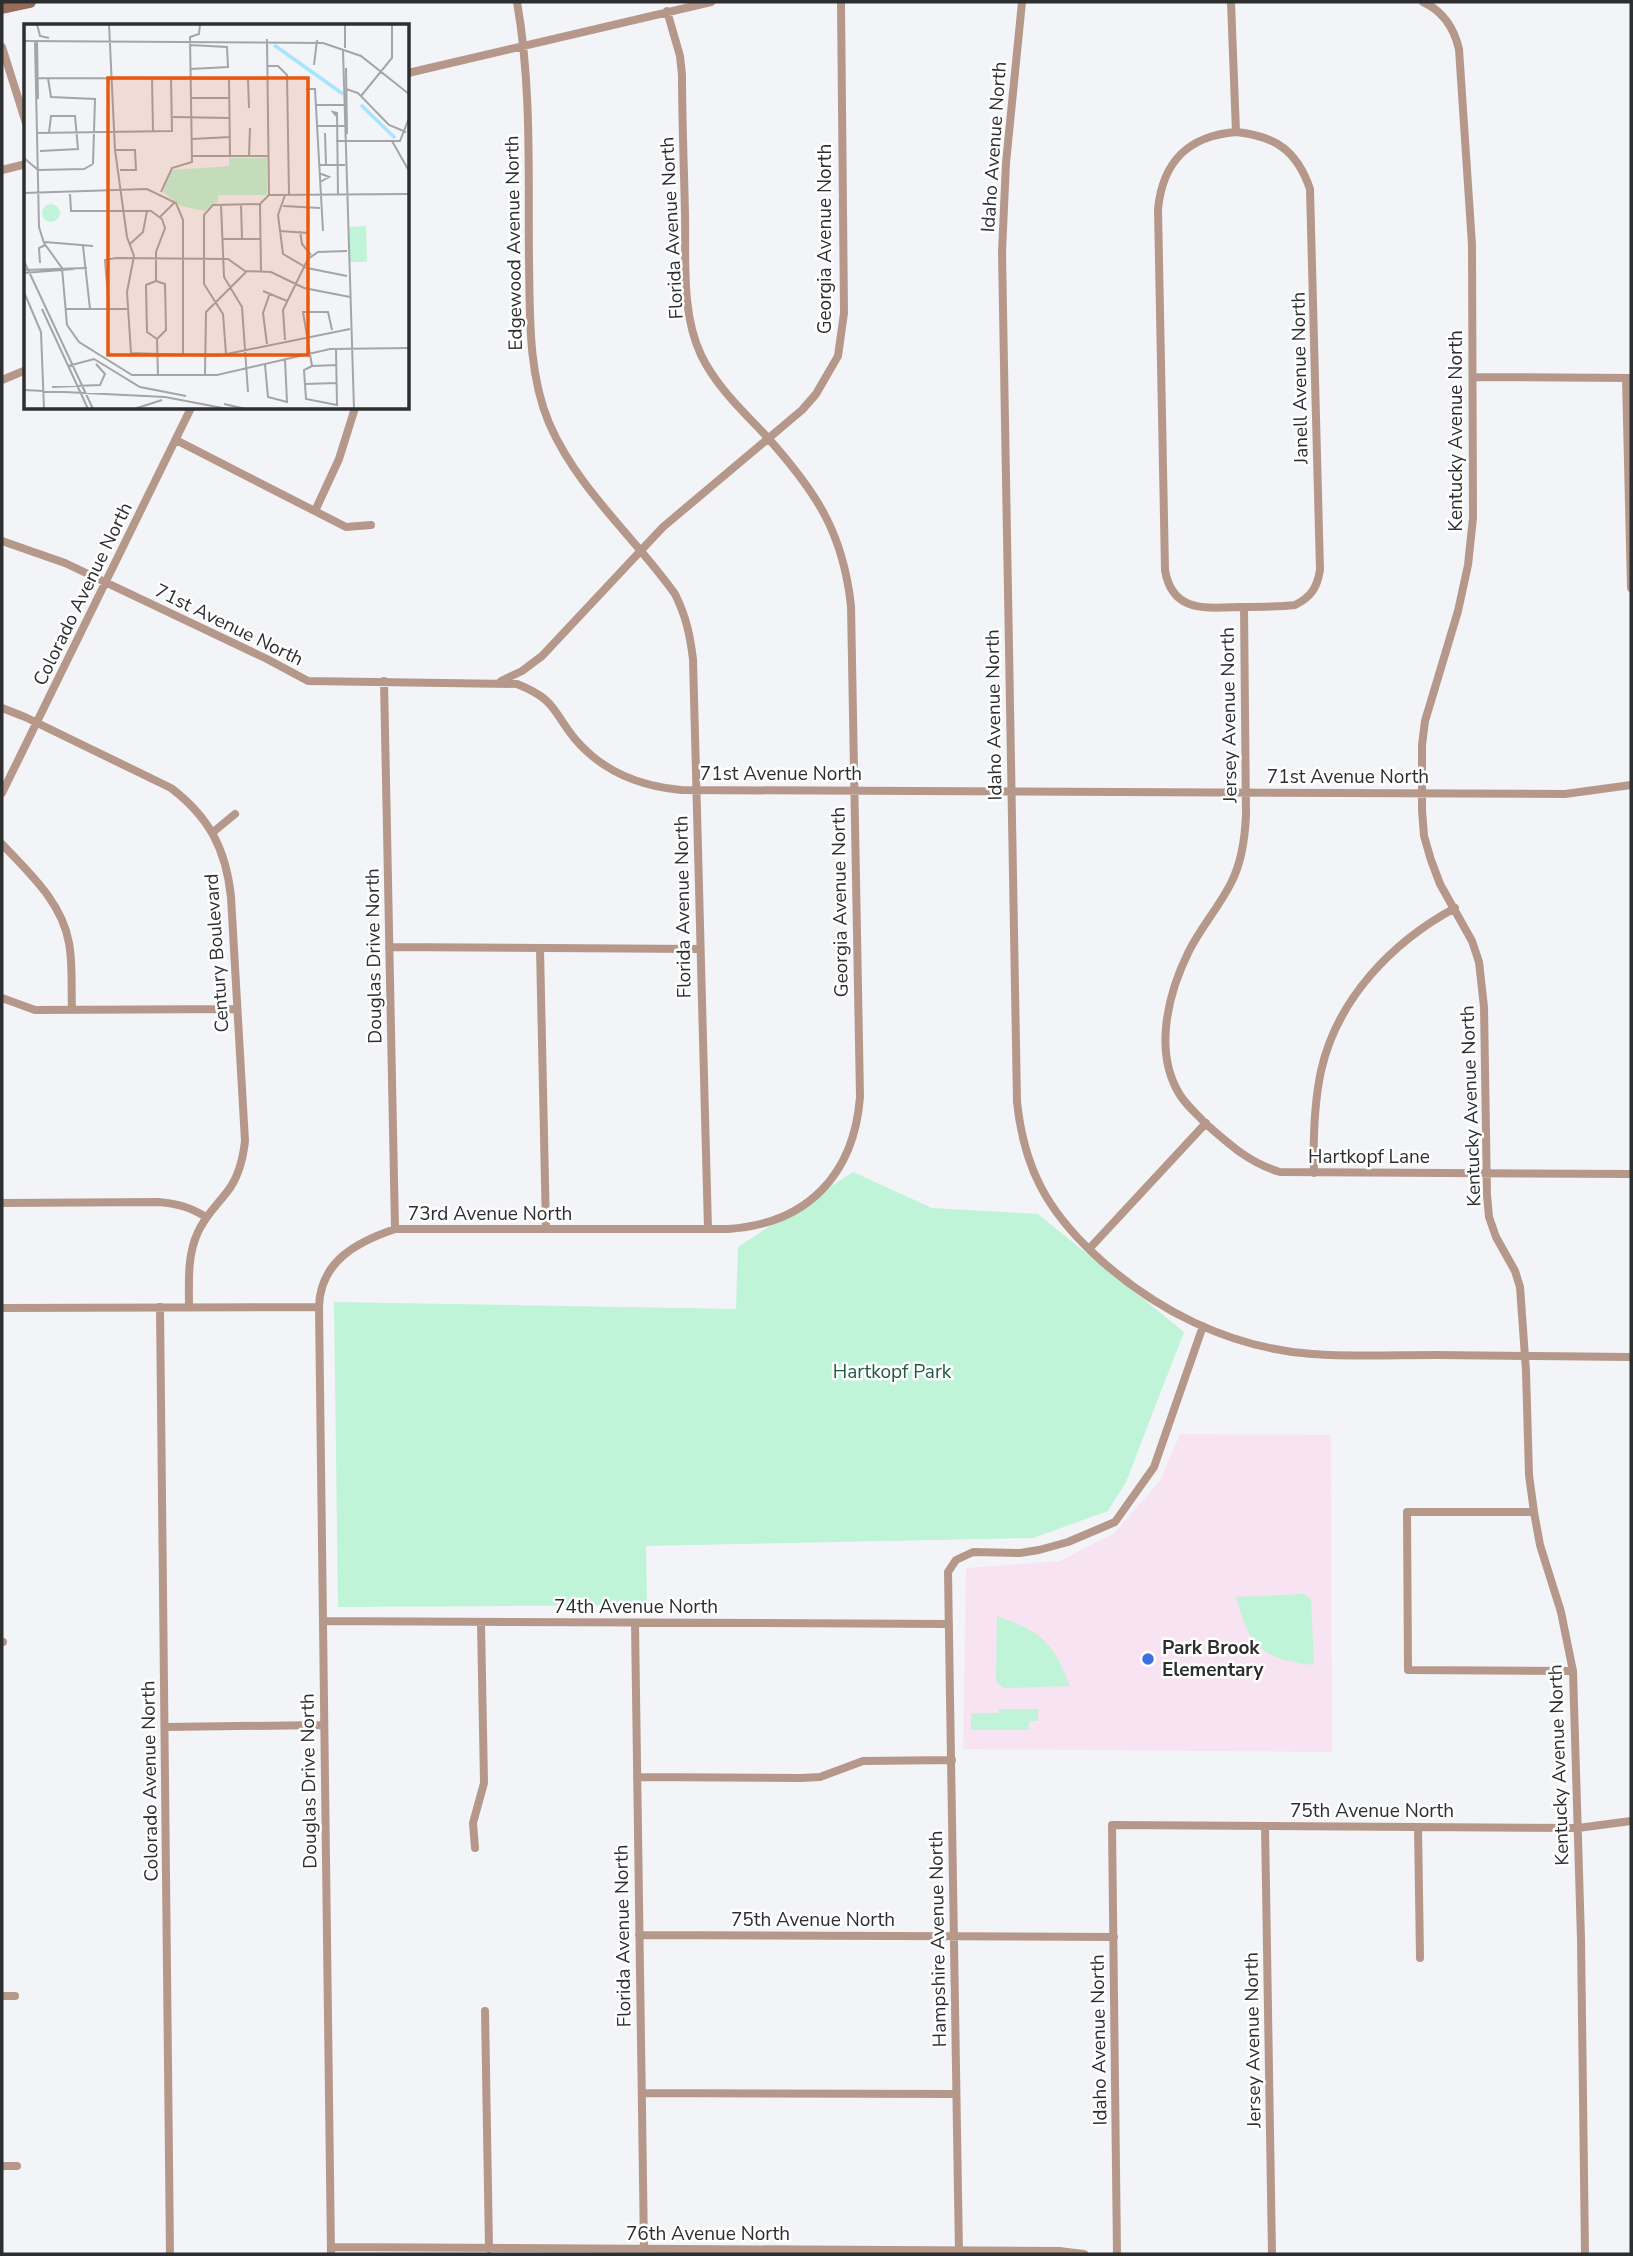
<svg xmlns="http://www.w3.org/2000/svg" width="1633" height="2256" viewBox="0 0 1633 2256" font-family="'Nunito Sans',sans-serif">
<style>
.education{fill:#f8e3f2}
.green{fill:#bff4d9}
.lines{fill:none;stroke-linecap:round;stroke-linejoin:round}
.street{stroke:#b6988a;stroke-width:8}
.secondary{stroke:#976c58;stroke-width:12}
.poi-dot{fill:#3f70e0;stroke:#fff;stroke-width:2.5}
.labels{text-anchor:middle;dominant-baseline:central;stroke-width:5;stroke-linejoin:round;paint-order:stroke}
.street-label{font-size:19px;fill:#2d2e2f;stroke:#fff}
.park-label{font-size:19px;fill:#215b43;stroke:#fff}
.poi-label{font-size:19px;font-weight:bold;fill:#2d2e2f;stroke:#fff;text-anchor:start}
.inset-river{fill:none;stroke:#a4e6fe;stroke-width:3.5}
.inset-road{fill:none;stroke:#a3a5a8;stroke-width:2}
.view{fill:#e8590c;fill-opacity:0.15;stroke:#e8590c;stroke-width:3.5}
.inset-edge{fill:none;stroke:#2d2e2f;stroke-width:3.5}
</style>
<rect width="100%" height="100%" fill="#f2f4f8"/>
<!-- education -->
<path class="education" d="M1180 1434 1331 1435 1332 1752 963 1749 966 1568 1060 1561 1113 1534 1160 1481Z"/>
<!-- green -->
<path class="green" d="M853 1172 932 1208 1038 1214 1184 1332 1126 1482 1108 1511 1033 1538 646 1546 647 1605 338 1607 334 1302 736 1309 738 1247Z
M1303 1594 1311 1599 1314 1665C1262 1659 1250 1648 1236 1597Z
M997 1616C1043 1633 1052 1640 1070 1686L1004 1688 996 1682Z
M999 1709H1038V1721H1029V1730H971V1713H999Z"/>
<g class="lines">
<!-- street -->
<path class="street" d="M517 2C532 87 528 175 529 261 530 315 528 373 549 423 578 490 634 536 675 594 686 616 690 635 693 659L708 1229
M1022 2 1006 163 1002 252 1017 1102C1024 1168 1047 1210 1094 1254 1154 1310 1230 1348 1312 1354 1353 1357 1394 1355 1435 1355 1500 1356 1566 1356 1631 1357
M1231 2 1236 132
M1423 2C1443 11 1454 28 1459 49L1472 245 1473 518 1468 565 1458 611 1425 721 1422 745V810L1424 836 1431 860 1440 884 1472 941 1479 962 1484 1007 1487 1195 1489 1217 1496 1237 1515 1271 1520 1287 1526 1371 1529 1475 1534 1512 1540 1545 1561 1612 1573 1671 1581 1939 1585 2254
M2 47 26 123
M408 73 711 2
M1236 132C1276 136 1297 151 1310 189L1320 570C1317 588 1311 597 1295 605 1277 607 1258 607 1240 607 1206 608 1172 613 1165 570L1158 209C1163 161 1188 136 1236 132Z
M2 170 26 164
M1473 377 1631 378
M1626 378 1631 588
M2 380 26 370
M176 440 346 527 371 525
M315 511 339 459 355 408
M2 541 65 563 267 659 308 681 517 684C557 700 552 711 575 739 603 772 639 786 681 790L1565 794 1631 785
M1244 607 1246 815C1245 838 1242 862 1231 883 1219 907 1201 927 1189 951 1168 993 1153 1052 1180 1095 1186 1105 1197 1114 1205 1123 1229 1144 1249 1163 1280 1172L1631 1174
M384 681 395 1229
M501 681 522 671 542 656 663 527 802 410 816 394 838 356 844 313 841 2
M2 708 25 717 171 788C209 817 226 849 231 897L245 1141C243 1159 239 1177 227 1192 217 1205 205 1216 198 1232 187 1255 189 1282 189 1307
M2 793 191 408
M212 833 235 814
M2 844C29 873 62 902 69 943 73 965 71 988 72 1010
M389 947 699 949
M540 948 546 1229
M2 998 35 1010 237 1009
M1314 1173C1313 1138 1314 1104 1321 1071 1337 999 1392 942 1455 908
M2 1203 159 1202C178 1204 190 1207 206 1217
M1089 1249 1206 1123
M160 1307 170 2254
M2 1308 319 1307
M1534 1512H1407L1408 1670 1573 1671
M323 1621 949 1624
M635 1623 644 2249
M2 1642H3
M165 1727 324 1725
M637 1777 801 1778 820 1777 863 1761 952 1760
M1265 1826 1272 2254
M1418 1827 1420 1958
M475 1848 473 1823 484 1783 481 1622
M639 1935 1114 1937
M2 1996H15
M485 2011 489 2249
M642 2093 956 2094
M2 2166H17
M331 2247 1059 2251 1084 2254
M331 2254 319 1307C320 1261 357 1242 395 1229H728C807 1224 854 1175 860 1097L851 606C843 532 816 492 768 438 744 412 717 388 701 355 681 312 686 260 685 214 684 167 682 121 682 75L680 56 667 11
M959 2254 948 1572 956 1560 973 1552 1020 1553 1039 1550 1068 1542 1115 1522 1154 1467 1203 1326
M1117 2254 1112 1825 1578 1828 1631 1821"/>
<!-- secondary -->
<path class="secondary" d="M2 8 30 2"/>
</g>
<!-- markers -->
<circle class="poi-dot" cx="1148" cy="1659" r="7"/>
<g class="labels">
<!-- street labels -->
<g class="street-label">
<text transform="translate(994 147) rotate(-86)">Idaho Avenue North</text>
<text transform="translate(672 228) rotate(-93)">Florida Avenue North</text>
<text transform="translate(825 239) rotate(-90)">Georgia Avenue North</text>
<text transform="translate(514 243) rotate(-91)">Edgewood Avenue North</text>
<text transform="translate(1300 378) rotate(-91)">Janell Avenue North</text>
<text transform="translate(1456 431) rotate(-90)">Kentucky Avenue North</text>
<text transform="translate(83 594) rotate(-64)">Colorado Avenue North</text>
<text transform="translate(229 625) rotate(26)">71st Avenue North</text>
<text transform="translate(994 715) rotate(-91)">Idaho Avenue North</text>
<text transform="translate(1229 715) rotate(-91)">Jersey Avenue North</text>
<text x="781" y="774">71st Avenue North</text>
<text x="1348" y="777">71st Avenue North</text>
<text transform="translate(840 902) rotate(-91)">Georgia Avenue North</text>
<text transform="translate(683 907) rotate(-91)">Florida Avenue North</text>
<text transform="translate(217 953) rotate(-94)">Century Boulevard</text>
<text transform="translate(374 956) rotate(-91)">Douglas Drive North</text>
<text transform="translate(1471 1106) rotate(-92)">Kentucky Avenue North</text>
<text x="1369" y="1157">Hartkopf Lane</text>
<text x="490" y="1214">73rd Avenue North</text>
<text x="636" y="1607">74th Avenue North</text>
<text transform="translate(1559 1765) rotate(-92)">Kentucky Avenue North</text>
<text transform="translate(150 1781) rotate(-91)">Colorado Avenue North</text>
<text transform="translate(309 1781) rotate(-91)">Douglas Drive North</text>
<text x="1372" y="1811">75th Avenue North</text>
<text x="813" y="1920">75th Avenue North</text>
<text transform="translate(623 1936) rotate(-91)">Florida Avenue North</text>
<text transform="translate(938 1939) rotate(-91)">Hampshire Avenue North</text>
<text transform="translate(1099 2040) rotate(-91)">Idaho Avenue North</text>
<text transform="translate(1253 2040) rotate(-91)">Jersey Avenue North</text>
<text x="708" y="2234">76th Avenue North</text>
</g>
<!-- park labels -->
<g class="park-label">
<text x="892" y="1372">Hartkopf Park</text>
</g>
<!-- poi labels -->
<g class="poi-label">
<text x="1162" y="1648">Park Brook<tspan x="1162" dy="22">Elementary</tspan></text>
</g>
</g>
<!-- overview -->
<g transform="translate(24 24)">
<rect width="385" height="385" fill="#f2f4f8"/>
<path d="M205 134H243V171H194V178L180 187 157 182 139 168 148 146 205 142ZM18 189a9 9 0 1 1 18 0a9 9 0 1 1-18 0ZM342 202 343 238H326L325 203Z" fill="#bff4d9"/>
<path class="inset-river" d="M250 21 319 70M337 81 371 114"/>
<path class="inset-road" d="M13 0 16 12 25 14M85 0 91 126 103 213 110 232 103 268 107 329 193 332 326 305M321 0V24M243 15 245 171M0 17 299 19 337 32 385 70M11 17 15 203 20 219 38 244 43 301 55 318 108 351H193L306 325 385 324M13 17 14 75M166 21 203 23 204 43 166 45M319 27 330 385M290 41 293 16M244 42H254L263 51 265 171M322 44 323 110M11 54 244 55M24 54 27 73 71 75 69 140M128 54 129 107M205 55 206 132M224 55 225 84M282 65H291L299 207M322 65 334 69 365 101 382 108M337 72 368 34V0M167 74H206M291 81H320M312 92 309 88 313 89 314 171M149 93 206 94M292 102H321M13 109 148 107 147 54M301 109 302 141M168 115 206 113M312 117H376L385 94M368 117 385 147M91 126H111L112 146H96M16 127 54 125 51 92H27L25 109M168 132H245M225 132 226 104M0 134 14 146 60 145 69 140M295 141H321M295 149 305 153 296 158M137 168 148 144 168 138 166 13 175 10 176 0M0 169 123 165 152 179 159 196V332M46 170 47 187H127L138 195 141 204 132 228V257M245 171 385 170M261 171 254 191 259 230 283 244 323 252M217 180 218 215M236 180 237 248M197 181 200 253 218 283 224 368M259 182 296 184M136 193 151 178M255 207 285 209M276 207 278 220 287 231M199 215H237M21 218 69 222M106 220 119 208 123 187M59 222 66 285M0 237 69 385M16 239 15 224 21 221M0 246 63 244M0 249 50 245M132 257 141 260 142 306 133 315M132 257 122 261 123 308 133 315M239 267 263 277M0 268 17 308 20 385M18 285 64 385M42 285H103M85 285 81 236 92 234 204 235 221 247 247 248 280 264 326 273M133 315 134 351M261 316 259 286 284 235 294 228 323 227M243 320 239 289 246 269M202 330 199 290 180 260V191L189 181 236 180 245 171M241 341 244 373 263 378 261 336M44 342 70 335 116 363 162 372M288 342 280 346 282 375 313 381 312 325M288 342 279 288H304L308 306M288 342 313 341M181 351 182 288 222 248M281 360 313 359M28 363 76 361 81 350 72 340M0 366 141 373 204 385M200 380 222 385M110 385 138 376"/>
<path class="view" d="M84 54H284V331H84Z"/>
<rect width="385" height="385" class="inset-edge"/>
</g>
<!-- border -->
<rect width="1633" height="2256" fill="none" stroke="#2d2e2f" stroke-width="7"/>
</svg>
